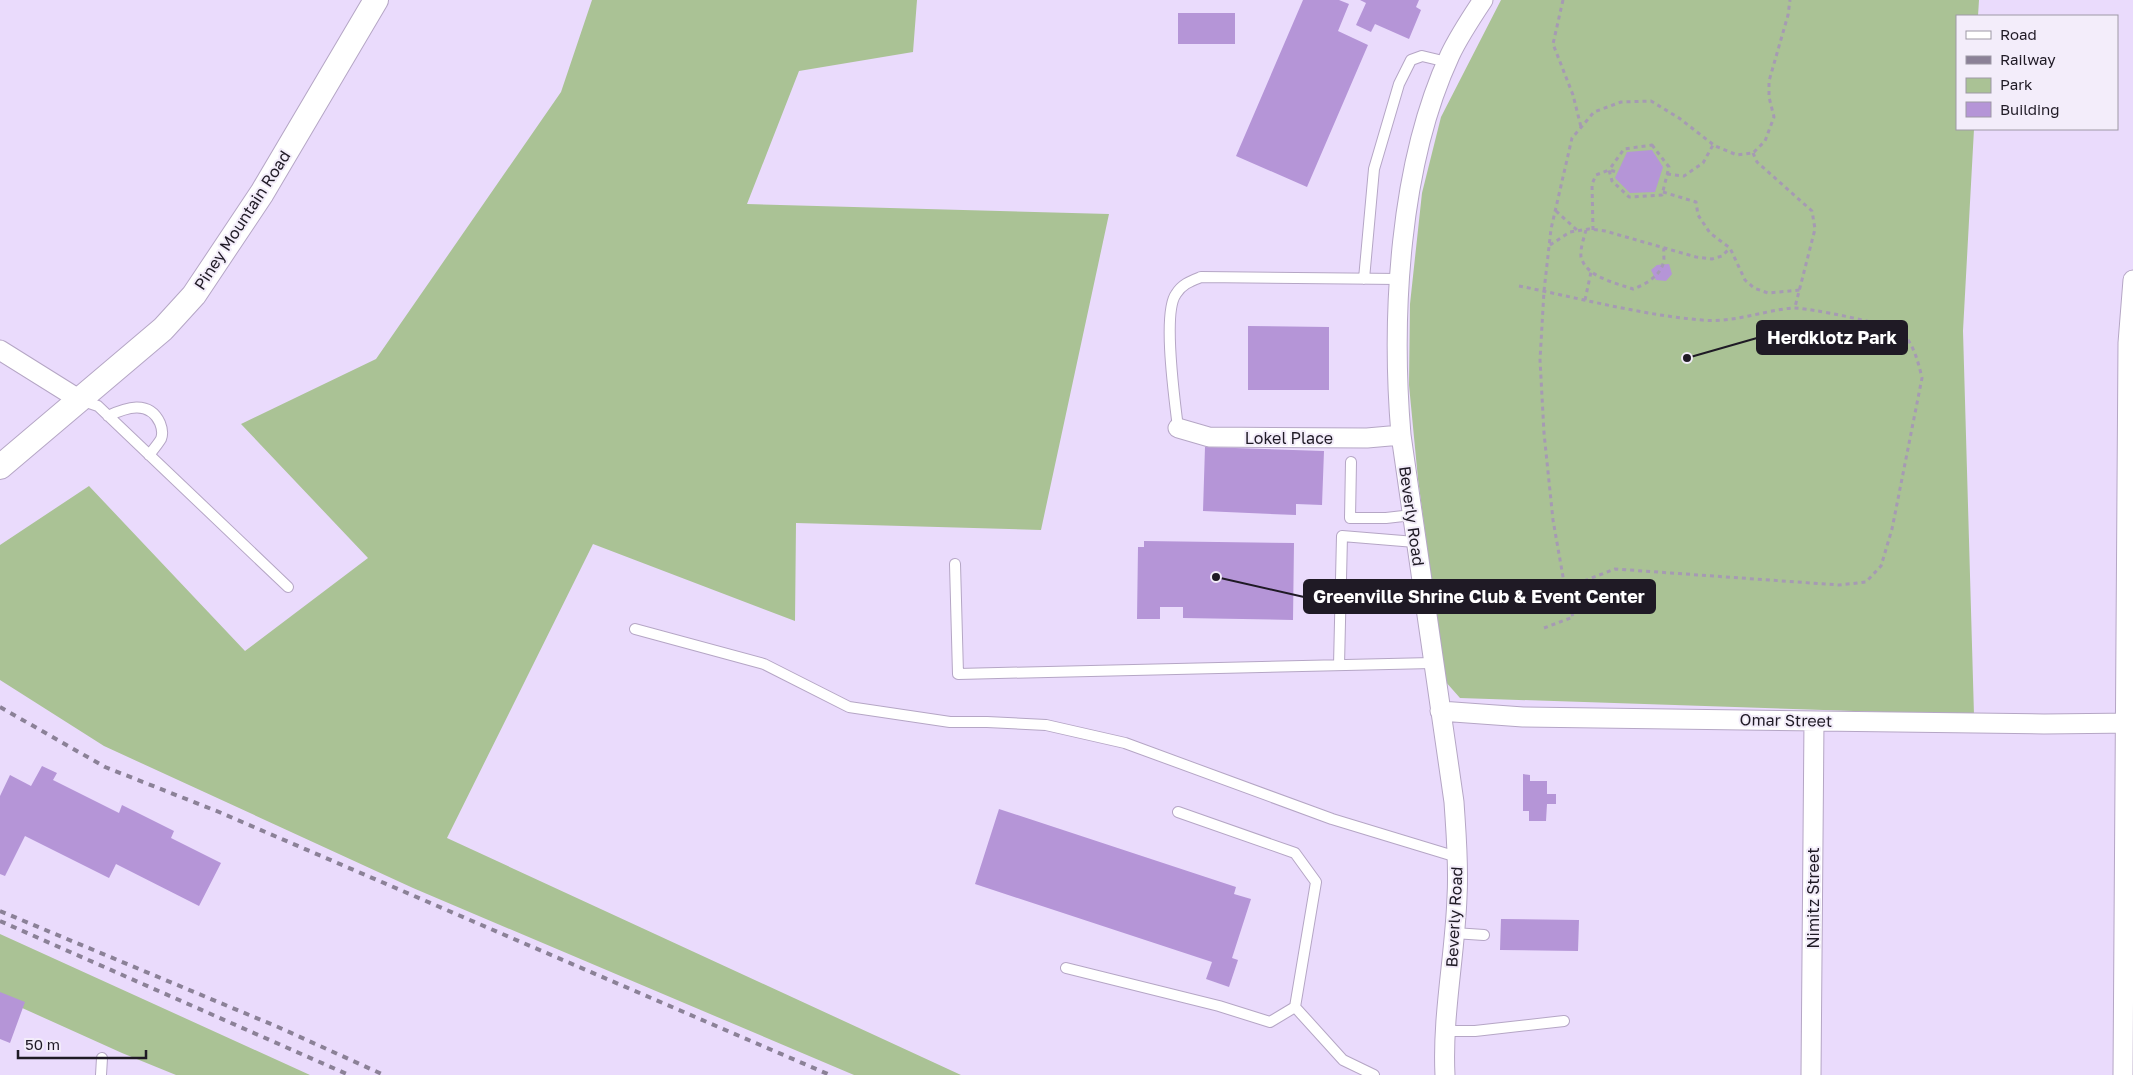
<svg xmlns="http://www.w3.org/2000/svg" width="2133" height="1075" viewBox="0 0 2133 1075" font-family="'Golos Text',sans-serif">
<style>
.green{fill:#aac295}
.building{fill:#b595d7}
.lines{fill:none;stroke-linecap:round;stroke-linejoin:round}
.service-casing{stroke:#b5a6c5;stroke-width:12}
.minor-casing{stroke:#b5a6c5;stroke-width:21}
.tertiary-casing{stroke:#b5a6c5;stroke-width:26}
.path{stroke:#a69ab4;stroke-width:3;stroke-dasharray:4 4;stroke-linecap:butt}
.service{stroke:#fff;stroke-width:10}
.minor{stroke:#fff;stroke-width:19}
.tertiary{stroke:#fff;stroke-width:24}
.rail{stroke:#8b8197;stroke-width:4;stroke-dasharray:6 6;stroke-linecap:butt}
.labels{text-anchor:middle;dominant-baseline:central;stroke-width:4;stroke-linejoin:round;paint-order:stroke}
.street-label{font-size:16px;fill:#1f1a25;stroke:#f3edfa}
.leader{fill:none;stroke:#1f1a25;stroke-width:2}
.callout-dot{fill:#1f1a25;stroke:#f3edfa;stroke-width:2}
.callout{fill:#1f1a25;stroke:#1f1a25;stroke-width:2}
.callout-label{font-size:18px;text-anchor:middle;font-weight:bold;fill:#fff}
</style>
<rect width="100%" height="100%" fill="#eadbfc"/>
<!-- green -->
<path class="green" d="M592 0H917L913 52 799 71 747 204 1109 214 1041 530 796 523 795 621 593 544 447 838 961 1075H854L413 888 104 746 0 680V545L89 486 245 651 368 558 241 424 376 359 561 92Z
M1501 0H1979L1978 16H1957V129H1974L1963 331 1974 715 1460 698 1445 681 1418 479 1409 385 1410 304 1422 193 1441 117Z
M0 934 310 1075H176L122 1053 0 998Z"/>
<!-- building -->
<path class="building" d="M1303 0H1339L1349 4 1338 31 1368 45 1307 187 1236 156Z
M1360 0H1419L1416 7 1421 10 1409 39 1375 24 1371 32 1356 25 1366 3Z
M1178 13H1235V44H1178Z
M1652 150 1663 167 1655 192 1630 193 1615 178 1627 152Z
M1669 264 1672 274 1666 281 1656 280 1651 270 1657 265Z
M1248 326 1329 327V390H1248Z
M1205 447 1324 451 1322 505 1296 504V515L1203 511Z
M1144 541 1294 543 1293 620 1183 618V607H1160V619H1137L1138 547H1144Z
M42 766 57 773 53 780 119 813 122 805 174 831 171 838 221 863 199 906 116 864 109 878 25 836 5 876 0 874V796L10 775 31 786Z
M1523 774 1530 775V781H1547V794H1556V804H1547L1546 821H1529V811H1523Z
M999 809 1236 887 1234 894 1251 899 1232 958 1238 960 1229 987 1206 979 1212 962 975 884Z
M1501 919 1579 920 1578 951 1500 950Z
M0 992 25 1002 10 1043 0 1039Z"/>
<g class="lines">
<defs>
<path id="service" d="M1364 279 1374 169 1399 84 1411 60 1422 56 1447 62
M80 400 98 406 288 587
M108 416C125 408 149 399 160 423 162 428 163 434 161 439 158 444 153 450 149 455
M1178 428C1175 402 1162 313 1176 294 1182 284 1191 281 1201 277L1399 279
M1351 462 1350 518H1386L1412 515
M955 564 958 674 1432 663
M635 629 764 664 849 707 950 722H987L1046 725 1125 743 1332 819 1457 857
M1339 665 1342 536 1415 542
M1178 812 1295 853 1316 882 1295 1007 1343 1060 1374 1075
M1454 933 1484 935
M1066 968 1219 1006 1270 1022 1295 1007
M1446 1031H1475L1564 1021
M101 1075 102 1058"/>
<path id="minor" d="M0 350 80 400
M1178 428 1209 437 1367 438 1401 435
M1440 711 1523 717 2044 724 2133 723
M1445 1075C1442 1016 1455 956 1457 897 1459 865 1456 833 1454 802L1401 435C1391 316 1399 165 1450 55 1459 36 1471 18 1483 0
M1811 1075 1814 721
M2123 1075 2128 343 2133 280"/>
<path id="tertiary" d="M0 467 163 329 194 295 262 193 376 0"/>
</defs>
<!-- service casing -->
<use href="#service" class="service-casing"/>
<!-- minor casing -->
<use href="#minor" class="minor-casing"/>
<!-- tertiary casing -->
<use href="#tertiary" class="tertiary-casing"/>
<!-- path -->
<path class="path" d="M1563 0 1553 44 1573 95 1581 127
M1652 145 1669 167 1662 195 1629 197 1612 181 1609 170 1624 149Z
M1753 153 1757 162 1812 211 1815 229 1795 307
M1667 174 1684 176 1703 163 1713 145
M1663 192 1696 202 1698 215 1710 233 1730 248 1745 280 1754 288 1768 293 1800 290
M1556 211 1578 231
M1586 230C1584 238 1580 248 1581 257 1586 277 1616 283 1633 289 1644 285 1659 277 1663 264 1665 260 1663 253 1664 248
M1593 230 1592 184 1596 175 1609 170 1617 172
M1550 245 1570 232 1589 229 1605 231 1696 257 1712 259 1722 256 1730 248
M1519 286C1579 298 1641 315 1702 320 1733 323 1762 311 1792 308 1805 307 1895 325 1903 333 1914 346 1918 361 1922 378L1892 529 1881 566 1866 582 1839 585 1615 569 1542 597
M1585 300 1591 272
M1544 628 1573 617 1565 588 1553 520 1544 433 1540 360 1544 291 1551 229 1572 138 1594 112 1621 102 1651 101 1679 118 1715 146 1737 155 1753 153 1765 141 1774 117 1769 97V81L1788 15 1790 0"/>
<!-- service -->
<use href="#service" class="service"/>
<!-- minor -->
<use href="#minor" class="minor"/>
<!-- tertiary -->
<use href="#tertiary" class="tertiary"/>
<!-- rail -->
<path class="rail" d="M0 707 105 767 219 812 830 1075
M0 911 278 1027 384 1075
M0 921 349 1075"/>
</g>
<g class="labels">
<!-- street labels -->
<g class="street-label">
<text transform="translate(242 220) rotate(-57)">Piney Mountain Road</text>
<text x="1289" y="438">Lokel Place</text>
<text transform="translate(1412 516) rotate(82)">Beverly Road</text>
<text transform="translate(1786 720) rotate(1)">Omar Street</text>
<text transform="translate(1813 898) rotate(-90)">Nimitz Street</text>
<text transform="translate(1454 917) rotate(-87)">Beverly Road</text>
</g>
</g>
<!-- callouts -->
<path class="leader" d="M1687 358L1757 338M1216 577L1304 597"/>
<g class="callout-dot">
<circle cx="1687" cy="358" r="5"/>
<circle cx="1216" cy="577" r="5"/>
</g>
<g class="callout">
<rect x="1757" y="321" width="150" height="33" rx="5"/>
<rect x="1304" y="580" width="351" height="33" rx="5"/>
</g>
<g class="callout-label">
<text x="1832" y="344">Herdklotz Park</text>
<text x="1479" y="603">Greenville Shrine Club &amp; Event Center</text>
</g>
<!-- legend -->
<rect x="1956" y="15" width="162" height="115" fill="#f3edfa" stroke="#9e99a5"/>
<rect x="1966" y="31" width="25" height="8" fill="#ffffff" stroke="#9e99a5"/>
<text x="2000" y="40" font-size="15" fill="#1f1a25">Road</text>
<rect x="1966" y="56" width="25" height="8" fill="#8b8197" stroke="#9e99a5"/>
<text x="2000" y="65" font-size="15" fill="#1f1a25">Railway</text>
<rect x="1966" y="78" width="25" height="15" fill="#aac295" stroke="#9e99a5"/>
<text x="2000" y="90" font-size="15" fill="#1f1a25">Park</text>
<rect x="1966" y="102" width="25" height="15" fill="#b595d7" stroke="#9e99a5"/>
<text x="2000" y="115" font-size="15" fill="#1f1a25">Building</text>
<!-- scale -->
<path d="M18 1050v8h128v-8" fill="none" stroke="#1f1a25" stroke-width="2.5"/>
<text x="25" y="1050" font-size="15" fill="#1f1a25" stroke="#f3edfa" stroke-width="4" paint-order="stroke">50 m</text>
</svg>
